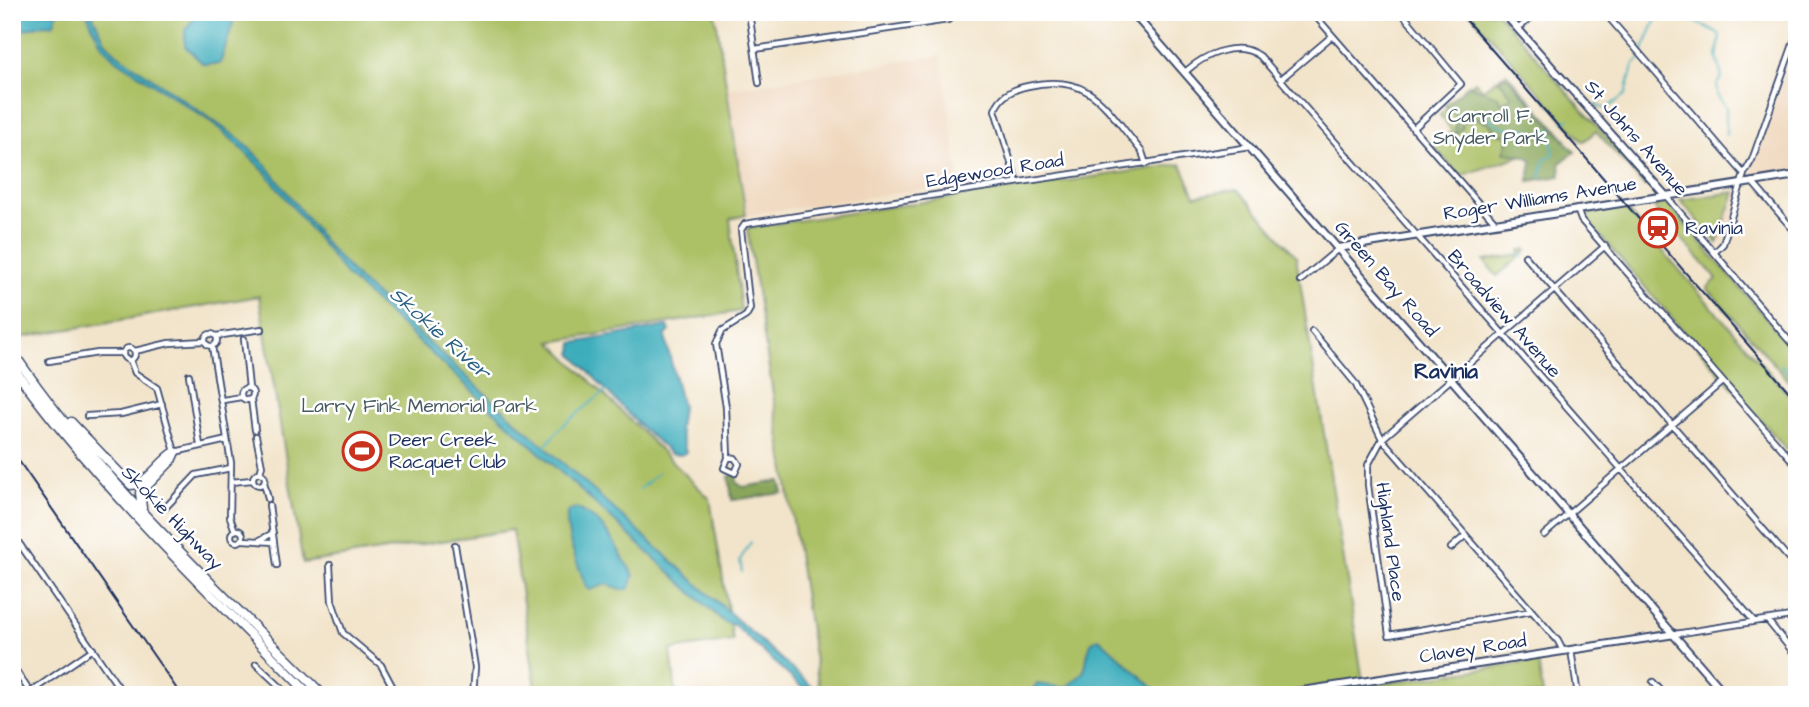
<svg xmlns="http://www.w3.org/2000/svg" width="1809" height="707" viewBox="0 0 1809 707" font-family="'Architects Daughter',sans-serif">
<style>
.built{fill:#efd6bb}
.green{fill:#acc065;stroke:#647862;stroke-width:2}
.forest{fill:#89a65a;stroke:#526a5c;stroke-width:2}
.water{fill:#3eadbc;stroke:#2c6e8d;stroke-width:2}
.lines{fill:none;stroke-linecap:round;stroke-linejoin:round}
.stream{stroke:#3eadbc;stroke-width:2}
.street-casing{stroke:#3b4a6e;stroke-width:8}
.secondary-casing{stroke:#3b4a6e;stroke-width:10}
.highway-casing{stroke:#3b4a6e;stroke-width:11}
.street{stroke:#fff;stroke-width:4.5}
.secondary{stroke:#fff;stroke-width:6}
.highway{stroke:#fff;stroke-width:8}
.rail{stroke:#1b2f5e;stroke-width:2}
.labels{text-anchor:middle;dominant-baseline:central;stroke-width:5;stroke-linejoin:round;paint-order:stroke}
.park-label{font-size:19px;fill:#465a60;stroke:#fff}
.street-label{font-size:19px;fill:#1b2f5e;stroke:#fff}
.poi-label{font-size:19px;fill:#1b2f5e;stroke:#fff;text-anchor:start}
.water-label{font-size:21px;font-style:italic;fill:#296184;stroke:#fff}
.neighbourhood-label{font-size:21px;font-weight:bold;fill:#1b2f5e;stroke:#fff}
</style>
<rect width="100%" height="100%" fill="#fff"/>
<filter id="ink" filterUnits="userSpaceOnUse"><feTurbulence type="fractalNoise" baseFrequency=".0143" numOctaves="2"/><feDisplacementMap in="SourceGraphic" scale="14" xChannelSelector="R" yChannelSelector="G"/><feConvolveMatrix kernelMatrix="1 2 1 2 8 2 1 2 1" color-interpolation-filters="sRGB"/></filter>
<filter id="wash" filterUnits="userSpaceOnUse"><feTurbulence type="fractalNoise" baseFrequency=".00686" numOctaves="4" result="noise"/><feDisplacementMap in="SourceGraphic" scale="28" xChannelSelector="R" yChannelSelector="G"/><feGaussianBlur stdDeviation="1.57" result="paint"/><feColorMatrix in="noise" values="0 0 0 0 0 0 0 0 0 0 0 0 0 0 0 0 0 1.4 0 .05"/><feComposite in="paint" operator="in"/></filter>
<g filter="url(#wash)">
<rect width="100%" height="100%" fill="#f2e4ca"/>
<!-- built -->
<path class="built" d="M1797 39V172L1757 178 1751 171Z
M941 55 960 184 746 215 727 89Z
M1735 192 1747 194 1733 233 1717 243 1708 232 1714 195Z"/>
<!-- green -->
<path class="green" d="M12 12H715L746 215 730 219 741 311 551 342 710 499 733 641 671 650 676 695H537L512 530 303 563 259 296 12 339Z
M1469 12H1497L1648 184 1644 186 1596 131 1583 142Z
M1506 73 1567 140 1460 176 1433 146 1452 131 1440 115 1475 82 1483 89Z
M1181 164 1195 196 1238 189 1296 256 1362 675 1360 687 1538 661 1543 695 820 694 747 228Z
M1735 192 1717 243 1680 200Z
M1667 203 1797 354V390L1707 288 1717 279 1652 205Z
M1625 208 1797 404V441L1787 450 1584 217 1586 214Z
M1526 249 1527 251 1497 276 1484 261 1520 255V250Z"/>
<!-- forest -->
<path class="forest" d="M1503 77H1508L1575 152 1560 163 1561 176 1529 181 1532 161 1526 156 1504 153 1508 140 1505 134H1499L1487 122 1471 117 1472 122 1461 121 1463 127 1455 135 1456 117 1445 105 1469 85 1498 97 1502 103 1512 96 1499 80Z
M736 475 737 483 743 487 780 481 783 493 732 500 729 476Z"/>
<!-- water -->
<path class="water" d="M12 12H58L53 25 45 24 12 33Z
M86 12H91L105 41 116 53 241 140 267 166 327 245 359 280 821 695H810L734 625 724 622 347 276 266 173 236 143 214 124 114 58 101 44Z
M198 12H232L233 23 220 64H203L185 46V30Z
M668 326 670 331 665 336 682 407 679 429 686 452 681 455 671 454 639 425 572 354 573 343Z
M576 508C611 524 615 549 634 575L630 588 624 590 607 584 590 590 586 587C578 563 565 538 567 512Z
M1099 638 1161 695H1028L1037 684 1065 688C1094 667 1081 668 1091 643Z"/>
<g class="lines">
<!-- stream -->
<path class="stream" d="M1697 12 1692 20 1720 35 1717 58 1722 78 1717 84V95L1726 108V135
M1642 52 1659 12
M1595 105 1606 109 1626 94 1633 66 1640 58
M1487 115C1496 129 1513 129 1528 129L1534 134 1549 131
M1563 121 1569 119
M1540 178 1544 160 1553 155 1551 129
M1519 254 1524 258
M1781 365 1797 384
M542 450 561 427 608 389
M640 489 659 472
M742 572 740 560 751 542"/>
</g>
</g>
<g filter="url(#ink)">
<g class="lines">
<defs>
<path id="street" d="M749 12 759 83
M1312 12 1494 221
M1401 12 1461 84 1413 129
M1604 12 1744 174
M1518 29 1537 12
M755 49 948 20 960 12
M1185 72C1204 55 1237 39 1260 56L1754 621
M1281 79 1332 36
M1017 182 995 110C1000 96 1013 89 1028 86 1092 72 1106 109 1142 152L1146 164
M1752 182 1797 234
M1666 196 1797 350
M1577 209 1581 220 1797 466
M1715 252 1723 244 1744 174 1752 160 1797 33
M1525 256 1797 568
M1300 281 1338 249
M1312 331 1355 383 1382 439 1558 641 1563 651
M205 340a6 6 0 1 1 12 0a6 6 0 1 1-12 0Z
M216 336 262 329
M244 339 249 388
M170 343 204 341
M212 346 231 463 230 517 235 531
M123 354a6 6 0 1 1 12 0a6 6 0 1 1-12 0Z
M135 351 169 343
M130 360 135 373 157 388 175 452 227 440
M49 361 98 353H123
M189 375 200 445
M241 394a6 6 0 1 1 12 0a6 6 0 1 1-12 0Z
M251 399 255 430
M223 400 241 397
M87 416 121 414 162 404
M256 436 262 466 260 473
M728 458 724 468 735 473 739 464 735 458 728 457 726 407 716 344 722 331 746 316 750 309 741 230 745 224 1250 147
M253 479a6 6 0 1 1 12 0a6 6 0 1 1-12 0Z
M231 482 252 480
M264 482 268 499
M269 505 277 565
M165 508 196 475 231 468
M231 536a6 6 0 1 1 12 0a6 6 0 1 1-12 0Z
M12 533 124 695
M1544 535 1722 382
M243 540 274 542
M260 540 273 533
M455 545 475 667 473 695
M1451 548 1466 535
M330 565 332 601 343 633 381 665 397 695
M1532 611 1389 635 1368 485V465L1382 439 1605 246
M1767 620 1797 657
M1675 634 1797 615
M1571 650 1578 695
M256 664 289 695
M12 665 32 695
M1653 682 1665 695
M26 695 93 649"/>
<path id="secondary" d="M1132 12 1726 695
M1503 12 1665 195
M1338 248 1797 175
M1276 695 1675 634"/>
<path id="highway" d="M12 351C98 479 214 585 323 695
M12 366C99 487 206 589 310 695
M71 422 131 485C148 485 160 460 175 452
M142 508 140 493 171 461 175 452"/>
</defs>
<!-- street casing -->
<use href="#street" class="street-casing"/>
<!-- secondary casing -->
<use href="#secondary" class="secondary-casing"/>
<!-- highway casing -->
<use href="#highway" class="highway-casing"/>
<!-- street -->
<use href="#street" class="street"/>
<!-- secondary -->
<use href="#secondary" class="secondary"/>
<!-- highway -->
<use href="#highway" class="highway"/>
<!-- rail -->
<path class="rail" d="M1459 12 1797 401
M12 451 181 695"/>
</g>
</g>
<!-- icons -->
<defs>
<symbol id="station-ring" viewBox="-11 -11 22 22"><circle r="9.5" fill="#fff" stroke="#c8321e" stroke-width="1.5"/><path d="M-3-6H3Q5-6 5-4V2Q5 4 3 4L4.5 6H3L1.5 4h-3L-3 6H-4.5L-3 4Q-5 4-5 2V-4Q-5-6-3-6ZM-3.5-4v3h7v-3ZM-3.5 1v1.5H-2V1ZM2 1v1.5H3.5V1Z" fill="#c8321e"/></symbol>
<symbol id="stadium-ring" viewBox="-11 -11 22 22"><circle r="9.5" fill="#fff" stroke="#c8321e" stroke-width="1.5"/><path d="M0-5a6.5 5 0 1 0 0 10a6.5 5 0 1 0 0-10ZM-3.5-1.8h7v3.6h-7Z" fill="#c8321e"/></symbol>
</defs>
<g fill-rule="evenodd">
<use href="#station-ring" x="1636" y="206" width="44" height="44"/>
<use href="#stadium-ring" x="340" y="429" width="44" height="44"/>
</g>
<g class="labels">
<!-- park labels -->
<g class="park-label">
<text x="1490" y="116">Carroll F.<tspan x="1490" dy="22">Snyder Park</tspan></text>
<text x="419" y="406">Larry Fink Memorial Park</text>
</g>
<!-- street labels -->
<g class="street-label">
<text transform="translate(1636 138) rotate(49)">St Johns Avenue</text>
<text transform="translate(995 171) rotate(-9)">Edgewood Road</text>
<text transform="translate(1540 199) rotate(-9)">Roger Williams Avenue</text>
<text transform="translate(1386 279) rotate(49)">Green Bay Road</text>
<text transform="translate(1504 314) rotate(49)">Broadview Avenue</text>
<text transform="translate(172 518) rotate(46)">Skokie Highway</text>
<text transform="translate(1390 542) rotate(82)">Highland Place</text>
<text transform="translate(1473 649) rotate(-9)">Clavey Road</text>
</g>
<!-- poi labels -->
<g class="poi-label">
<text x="1685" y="228">Ravinia</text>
<text x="389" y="440">Deer Creek<tspan x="389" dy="22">Racquet Club</tspan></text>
</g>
<!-- water labels -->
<g class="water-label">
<text transform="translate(440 333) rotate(42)">Skokie River</text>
</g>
<!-- neighbourhood labels -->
<g class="neighbourhood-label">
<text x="1446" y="371">Ravinia</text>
</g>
</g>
<!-- margin -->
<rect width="1809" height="707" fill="none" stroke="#fff" stroke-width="42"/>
</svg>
